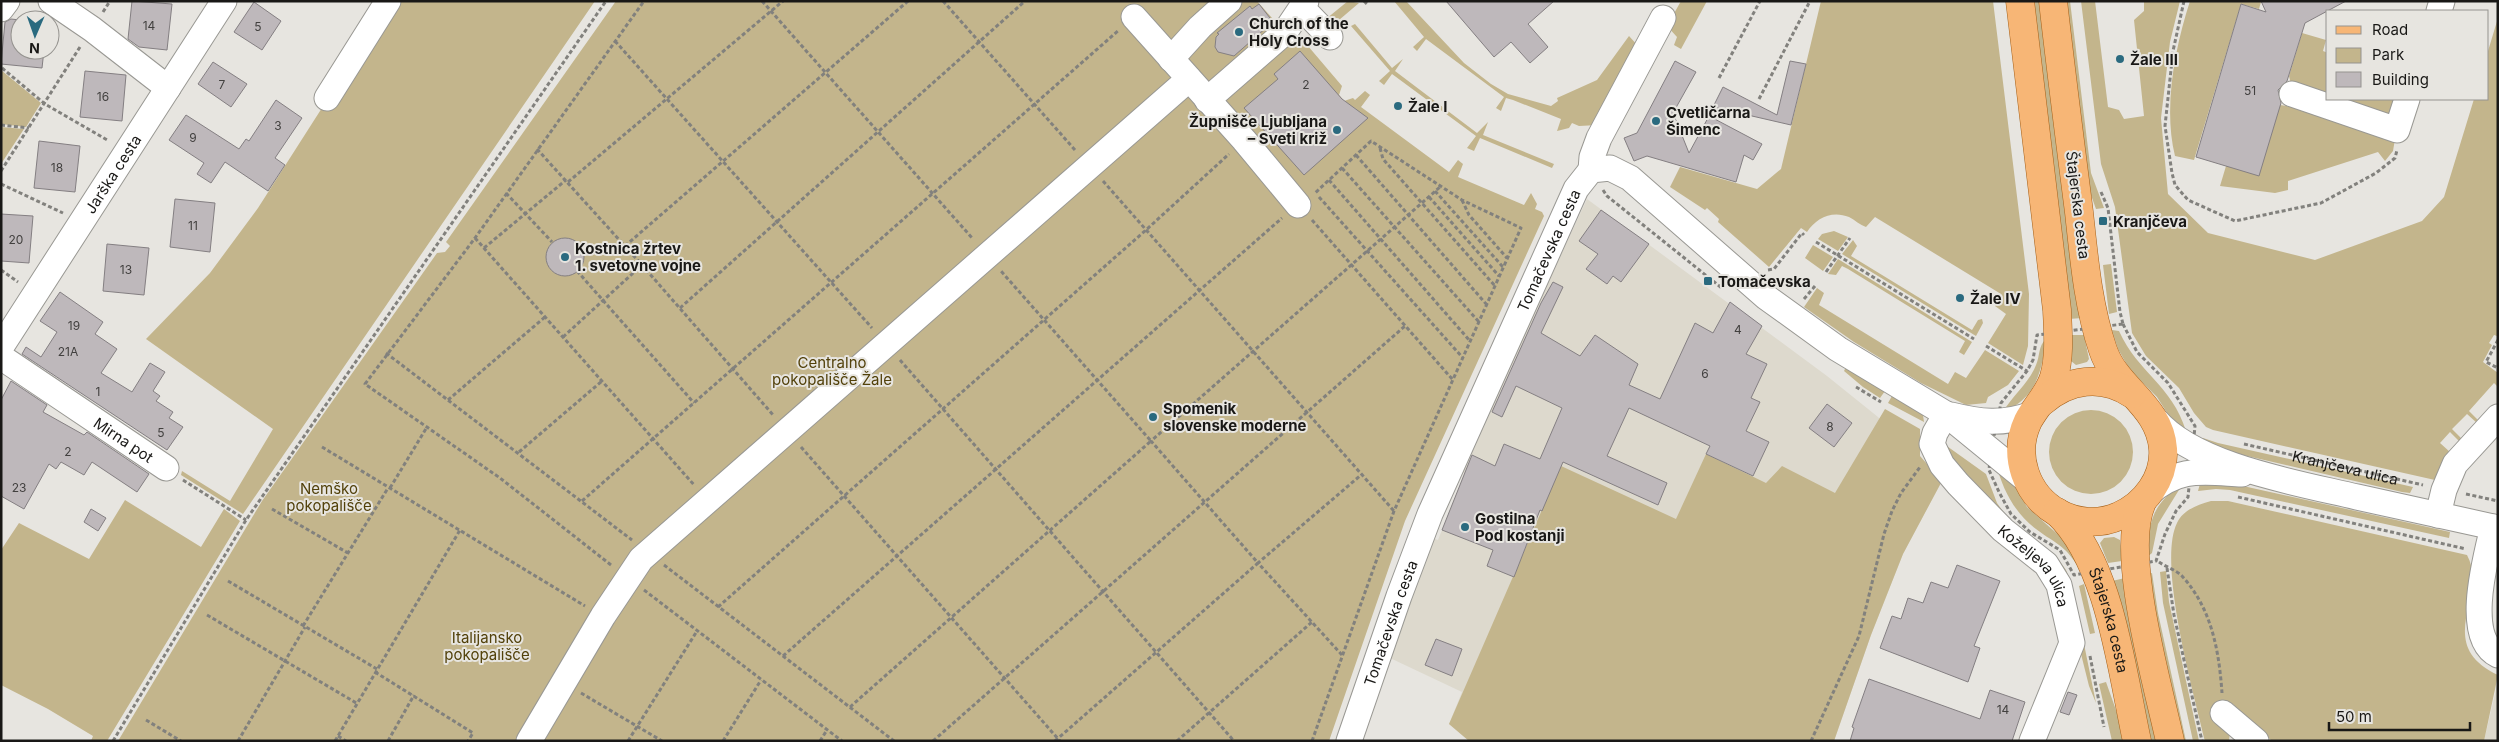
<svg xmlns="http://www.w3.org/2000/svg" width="2499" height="742" viewBox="0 0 2499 742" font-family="Inter,sans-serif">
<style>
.built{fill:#ddd9cd}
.green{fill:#c3b58c}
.building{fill:#beb8bb;stroke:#847f82}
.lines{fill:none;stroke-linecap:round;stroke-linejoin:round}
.minor-casing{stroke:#999893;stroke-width:27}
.major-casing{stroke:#a56019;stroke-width:29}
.path{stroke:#82817d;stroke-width:3;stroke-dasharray:4 2.5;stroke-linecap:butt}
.minor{stroke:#fff;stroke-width:25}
.major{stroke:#f7b676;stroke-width:28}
.poi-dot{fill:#2a6a7f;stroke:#e7e5e0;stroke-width:2}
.labels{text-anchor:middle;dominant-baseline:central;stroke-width:4;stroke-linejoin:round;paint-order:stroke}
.number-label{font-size:12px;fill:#42403f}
.poi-label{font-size:15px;font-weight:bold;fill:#191816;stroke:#e7e5e0;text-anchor:start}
.street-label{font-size:15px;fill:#191816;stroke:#e7e5e0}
.park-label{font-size:15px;fill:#52410a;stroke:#e7e5e0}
</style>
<rect width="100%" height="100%" fill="#e7e5e0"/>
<!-- built -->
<path class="built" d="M1587 199 1827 376 1878 417 1942 481 1903 554 1871 635 1834 741H1469L1449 724 1462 692 1390 658 1432 538 1438 540 1458 490 1464 473 1460 470Z
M2498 681V741H2484Z"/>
<!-- green -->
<path class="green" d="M394 1H595L243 514 181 475 182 471 230 501 273 429 146 339 210 273 258 208 320 111Z
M616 1H1257L1296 45 1314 31 1319 37 1308 46 1342 86 1339 95 1344 101 1353 98 1355 100 1365 91 1370 95 1361 107 1449 172 1458 160 1463 164 1458 177 1524 205 1531 193 1537 204 1535 209 1542 212 1544 216 1405 521 1329 741H118L262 501 437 253 445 252 450 246 446 242Z
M1348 1 1359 3 1332 26 1326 19Z
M1394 1H1406L1464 63 1491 84 1508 94 1551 106 1558 101 1557 98 1597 80 1629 36 1640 48 1598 125 1579 126 1572 123 1569 128 1557 131 1561 119 1513 100 1506 98 1501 111 1496 108 1504 97 1426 39 1417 51 1413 47 1424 37Z
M1681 1H1707L1681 49 1674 45 1677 37 1667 26Z
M1821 1H1993L2029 294 2028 346 2023 365 1988 343 2006 314 1995 306 2001 294 1875 217 1866 227C1860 225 1855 220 1849 217 1832 210 1816 218 1807 232L1801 228 1769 267 1718 222 1719 219 1707 208 1705 210 1670 187 1680 167 1757 189 1781 169Z
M2030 1H2043L2082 318 2069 319Z
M2062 1H2070L2091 173 2104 208 2096 209 2087 184Z
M2081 1H2095L2108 107 2119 110 2124 119 2144 116 2134 20 2144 11V1H2180L2170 42 2161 118 2168 194 2208 233 2315 260 2422 221 2444 197 2474 99H2488V51L2498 18V334L2497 336 2494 335 2489 343 2492 345 2483 362 2498 373V387L2494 383 2469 411 2479 421 2477 423 2467 414 2452 429 2462 439 2460 442 2450 432 2440 443 2450 452 2441 465 2435 480 2213 430 2206 427 2194 413 2179 388 2146 356 2132 333 2115 207 2101 164Z
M2190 1 2261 2 2259 9 2241 4 2194 160 2175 156C2163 108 2175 47 2190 1Z
M1355 24 1392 68 1403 59 1395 71 1477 133 1488 122 1483 135 1554 164 1552 168 1480 138 1474 151 1467 148 1476 136 1392 74 1384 85 1379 81 1390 71 1351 26Z
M2302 33 2326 40 2323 51 2328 53V99H2402L2392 118 2292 88 2289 76Z
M1 70 41 103 26 127 1 124Z
M2280 105 2298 108 2395 139 2393 151 2385 161 2378 152 2288 181V190L2275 193 2220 186 2226 166Z
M1 127 24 129 1 164Z
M1834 231 1848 237 1838 251 1818 239 1822 234Z
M1853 240 1857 246 1851 256 1972 330 1978 320 1982 319 1983 323 1976 336 1842 254Z
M1813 245 1833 257 1823 271 1805 258Z
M1838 259 1972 342 1964 355 1959 352 1965 341 1848 269 1842 266 1836 275 1828 274Z
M2111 264 2117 312 2109 314 2103 265Z
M1817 288 1824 293 1819 305 1948 384 1955 372 1966 378 1985 350 2019 371 2008 385 1988 397 1986 403 1966 405 1921 383 1854 342 1804 307Z
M2112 330 2119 331C2138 373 2172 385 2186 431L2171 419 2157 397 2130 370 2118 349Z
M2071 335H2084L2089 359 2087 362 2076 365 2071 361Z
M2046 339C2042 371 2036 399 2003 412 2013 395 2029 383 2036 365 2040 356 2038 346 2046 339Z
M1846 367 1885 391 1880 398 1863 387 1844 371Z
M1892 396 1923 415 1924 422 1888 403Z
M1885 409 1920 429V456L1942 481 1903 554 1871 635 1834 741H1469L1449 724 1561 466 1676 519 1706 454 1766 483 1782 466 1835 493Z
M2049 452a42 42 0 1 1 84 0a42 42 0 1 1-84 0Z
M2203 438 2218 443 2413 487 2410 493 2402 492 2204 446Z
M1944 444 1986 474 1997 503 2007 517 2014 525 2056 556 2066 570 2072 585 2096 703 2089 686 2070 610 1967 484Z
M1996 464 2013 483 2027 507 2062 538 2079 568C2063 543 2057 545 2036 529 2014 512 2003 490 1996 464Z
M2201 480 2225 482 2450 532 2449 538 2230 490 2216 489 2198 491Z
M2182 485 2158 524 2152 553 2147 557C2149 523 2151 504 2182 485Z
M125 500 201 547 224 509 240 521 107 741H91L93 736 48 709 1 685V550L19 523 89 559Z
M2211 501H2228L2467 555C2489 595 2432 644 2498 675L2484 741H2272L2240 713 2233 704 2229 741H2205C2194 694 2157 563 2177 523 2183 510 2197 505 2211 501Z
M2114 537 2120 540 2122 561 2108 563 2100 543 2104 538Z
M2166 571 2169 602 2199 741H2193L2163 603 2160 572Z
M2152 573 2158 613 2186 741H2180L2147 574Z
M2125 578 2160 741H2147L2112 581Z
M2084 584 2095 633 2090 634 2079 586Z
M2106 682 2127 741H2112L2099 684Z"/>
<!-- building -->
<path class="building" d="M132 1 172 4 167 50 139 47 128 39Z
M1446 1H1554L1528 24 1548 47 1530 63 1511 42 1494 57Z
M2261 1H2346L2305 23 2287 81 2278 90 2281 103 2259 176 2196 157 2241 4 2266 12Z
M254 2 281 21 262 50 234 32Z
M1259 4 1270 18 1264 23 1267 27 1234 56 1218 52 1215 47 1216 37 1219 34 1217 33 1250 6 1252 9Z
M11 19 20 20V50H44L42 68 1 64 5 22Z
M1300 51 1342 99 1368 118 1304 175 1244 108 1278 79 1274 74Z
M1675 61 1696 72 1673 113 1689 153 1709 116 1762 144 1753 160 1744 155 1736 182 1647 156 1634 161 1624 138 1637 133Z
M1790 61 1806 64 1791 125 1713 107 1723 87 1777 115Z
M213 62 247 84 231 107 198 84Z
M85 71 126 75 122 121 80 117Z
M276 100 302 118 275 158 285 165 268 191 225 162 211 183 197 174 204 163 169 140 186 115 239 149 246 139 249 141Z
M39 141 80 146 75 192 34 188Z
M175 199 215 203 210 252 170 247Z
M1601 210 1649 244 1621 282 1613 276 1607 284 1586 269 1598 254 1579 241Z
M1 214 33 216 29 263 1 261Z
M546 257a19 19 0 1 1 38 0a19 19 0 1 1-38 0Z
M107 244 149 248 144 295 103 291Z
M1553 282 1563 287 1541 333 1580 356 1595 335 1638 364 1629 385 1660 399 1695 323 1713 333 1730 302 1762 326 1746 354 1767 364 1751 398 1760 402 1746 431 1769 442 1753 476 1706 454 1710 446 1629 408 1607 456 1667 483 1658 505 1563 462 1542 511 1540 510 1514 577 1487 566 1493 550 1442 530 1472 455 1495 466 1504 444 1540 459 1562 408 1516 386 1502 417 1492 412 1541 303Z
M60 292 103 322 95 334 117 349 101 373 132 392 150 363 165 372 153 391 160 396 156 401 173 412 169 418 183 427 167 450 22 354 26 347 41 357 57 332 40 321Z
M11 381 47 405 43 412 84 435 87 432 149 474 137 492 92 462 84 475 61 462 56 469 49 464 24 509 1 496V400Z
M1827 404 1852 423 1834 447 1809 428Z
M91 509 106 518 98 531 84 522Z
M1957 565 2000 581 1974 646 1980 648 1968 682 1880 648 1892 616 1901 619 1908 598 1923 603 1931 582 1948 588Z
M1436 639 1462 649 1452 676 1425 665Z
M1869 679 1980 719 1990 690 2025 702 2012 741H1850L1854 728 1852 727Z
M2068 692 2077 695 2069 715 2060 712Z"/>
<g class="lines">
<defs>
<g id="minor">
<path d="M51 1 92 29 168 88"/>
<path d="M1302 8 1330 37"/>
<path d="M1 9 7 1"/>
<path d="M2439 11 2442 1"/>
<path d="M1134 17 1244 140 1298 205"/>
<path d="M1171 59 1200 27 1229 1"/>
<path d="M2292 94 2397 130 2407 99"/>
<path d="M327 98 388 1"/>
<path d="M1207 100 1285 32 1306 1"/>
<path d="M1591 170 1592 157 1599 138 1663 18"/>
<path id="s2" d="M1 347 224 1"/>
<path id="s3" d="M1 357 166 468"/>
<path id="s4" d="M1946 414 1935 433 1932 444 1942 465 1958 484 2003 530 2046 564 2059 585 2072 643 2032 741"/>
<path d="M1951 415C1979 422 2003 425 2032 414"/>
<path d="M2155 419C2194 466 2298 483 2357 497 2404 507 2451 518 2498 528"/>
<path d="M2147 495C2178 466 2203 472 2242 474"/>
<path d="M2438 515 2444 490 2455 464 2498 417"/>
<path d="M2493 527C2486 557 2463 638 2498 655"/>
<path d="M2223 713 2256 741"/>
<path d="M529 741 603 616 641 559 1189 79"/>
<path id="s5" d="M1349 741 1399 596 1430 514 1576 189 1591 170 1610 168 1630 178 1766 297 1838 349 1946 414 2028 481"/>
</g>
<g id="major">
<path d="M2020 1 2057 310C2058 332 2060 356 2054 377 2049 394 2036 406 2028 421 2012 455 2026 495 2058 513 2076 523 2099 525 2119 516 2145 505 2165 478 2163 449 2160 405 2116 389 2103 350 2088 306 2084 258 2079 212 2070 142 2061 72 2053 1"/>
<path d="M2042 402C2068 379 2102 374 2132 394"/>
<path d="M2143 500C2118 549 2158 685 2170 741"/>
<path id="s6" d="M2057 512C2110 561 2122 673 2137 741"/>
</g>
</defs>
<!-- minor casing -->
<use href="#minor" class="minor-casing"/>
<!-- major casing -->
<use href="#major" class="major-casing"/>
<!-- path -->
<g class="path">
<path d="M762 1 973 239"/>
<path d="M943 1 1075 150"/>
<path d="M1364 1 1368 5"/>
<path d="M2184 1 2173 51 2165 126 2172 173 2175 185 2188 200 2235 221 2321 203 2376 173 2395 158 2397 150"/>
<path d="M103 12 110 1"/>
<path d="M615 41 872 328"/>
<path d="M2 68 45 104 109 141"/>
<path d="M1719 78 1760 1"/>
<path d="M1759 99 1810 1"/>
<path d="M1 125 29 128"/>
<path d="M1380 148 1383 159 1495 286"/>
<path d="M537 149 642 265 774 416"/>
<path d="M1356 155 1487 305"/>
<path d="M1342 168 1479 322"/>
<path d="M1 171 80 47"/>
<path d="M1329 180 1470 341"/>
<path d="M1103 181 1394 511"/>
<path d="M568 182 783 1"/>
<path d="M1 184 63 213"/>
<path d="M1603 190 1607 196 1723 289"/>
<path d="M1435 191 1503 267"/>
<path d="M2101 192 2108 208 2120 312 2123 324"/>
<path d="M506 193 552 242"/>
<path d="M1319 197 1463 358"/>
<path d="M1429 197 1499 276"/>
<path d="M1462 200 1469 215 1507 258"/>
<path d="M1312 220 1453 380"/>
<path d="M475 238 695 486"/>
<path d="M1816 242 1974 339"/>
<path d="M625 246 908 1"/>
<path d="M484 248 566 180"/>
<path d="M1 270 18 282"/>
<path d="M1768 270 1774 269 1802 233 1804 235"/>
<path d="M577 271 694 403"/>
<path d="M1826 272 1850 238"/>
<path d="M1804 299 1815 286"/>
<path d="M680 308 1025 1"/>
<path d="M2123 324 2137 352 2168 383 2195 426 2188 497 2176 511 2165 534 2156 561 2074 575 2060 550 2030 532 2011 514 1999 492 1989 470 1991 450 2001 403 2027 371 2033 360 2037 335Z"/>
<path d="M563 337 642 265"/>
<path d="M2498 340 2486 362 2498 368"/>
<path d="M1986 346 2027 371"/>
<path d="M386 353 632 540"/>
<path d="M900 360 1234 741"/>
<path d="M1856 387 1881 402"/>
<path d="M448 400 545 317"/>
<path id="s1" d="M2244 444 2423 485"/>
<path d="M322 447 585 606"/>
<path d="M801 447 1060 741"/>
<path d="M519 452 602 381"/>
<path d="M183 480 246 520"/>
<path d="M390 488 427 427"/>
<path d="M2466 494 2498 501"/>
<path d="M2238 497 2466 549"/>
<path d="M582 501 1119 30"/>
<path d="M272 509 348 553"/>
<path d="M2159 562C2166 567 2176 570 2182 576 2212 609 2219 651 2222 693"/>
<path d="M611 565 500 478 365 384 475 238 644 1"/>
<path d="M664 565 894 741"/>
<path d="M2167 568 2174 615 2202 741"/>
<path d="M228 581 377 669"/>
<path d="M644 590 842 741"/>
<path d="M718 607 1146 230 1229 154"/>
<path d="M207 615 358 704"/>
<path d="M303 626 388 488"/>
<path d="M1342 655 1258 563 1361 475"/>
<path d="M783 656 1282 218"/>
<path d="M2090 656 2104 727"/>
<path d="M375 672 473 733 468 741"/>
<path d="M581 693 662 741"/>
<path d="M850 707 1151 441 1000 270"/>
<path d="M146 720 181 741"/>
<path d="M338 736 346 741"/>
<path d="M113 741 246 520 606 1"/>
<path d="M238 741 305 627"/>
<path d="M335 741 460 530"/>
<path d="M388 741 414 695"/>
<path d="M628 741 697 631"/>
<path d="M723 741 761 680"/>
<path d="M820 741 827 730"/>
<path d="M933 741 1405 326"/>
<path d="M1055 741 1258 563 1151 441 1440 187"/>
<path d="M1177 741 1312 622"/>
<path d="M1312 741 1394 511 1521 228 1462 200 1371 141 1315 193"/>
<path d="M1811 741 1859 636 1884 534 1892 511 1901 493 1920 467"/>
</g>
<!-- minor -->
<use href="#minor" class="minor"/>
<!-- major -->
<use href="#major" class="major"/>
</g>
<!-- markers -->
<g class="poi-dot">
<circle cx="1239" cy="32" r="5"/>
<circle cx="2120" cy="59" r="5"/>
<circle cx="1398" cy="106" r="5"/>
<circle cx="1656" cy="121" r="5"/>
<circle cx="1337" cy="130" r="5"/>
<rect x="2098" y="216" width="10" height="10" rx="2.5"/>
<circle cx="565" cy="257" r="5"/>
<rect x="1703" y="276" width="10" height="10" rx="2.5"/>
<circle cx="1960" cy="298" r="5"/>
<circle cx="1153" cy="417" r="5"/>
<circle cx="1465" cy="527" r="5"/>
</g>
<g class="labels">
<!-- number labels -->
<g class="number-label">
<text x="149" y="25">14</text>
<text x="258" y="26">5</text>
<text x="222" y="84">7</text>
<text x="1306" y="84">2</text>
<text x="2250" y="90">51</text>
<text x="103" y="96">16</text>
<text x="278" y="125">3</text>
<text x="193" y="137">9</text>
<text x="57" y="167">18</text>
<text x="193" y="225">11</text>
<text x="16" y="239">20</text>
<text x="126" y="269">13</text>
<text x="74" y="325">19</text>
<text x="1738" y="329">4</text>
<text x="68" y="351">21A</text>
<text x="1705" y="373">6</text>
<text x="98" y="391">1</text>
<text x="1830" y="426">8</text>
<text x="161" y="432">5</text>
<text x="68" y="451">2</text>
<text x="19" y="487">23</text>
<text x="2003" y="709">14</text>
</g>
<!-- poi labels -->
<g class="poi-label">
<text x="1249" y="23">Church of the<tspan x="1249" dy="17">Holy Cross</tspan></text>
<text x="2130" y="59">Žale III</text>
<text x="1408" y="106">Žale I</text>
<text x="1666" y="112">Cvetličarna<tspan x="1666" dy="17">Šimenc</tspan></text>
<text x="1327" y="121" text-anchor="end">Župnišče Ljubljana<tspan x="1327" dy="17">– Sveti križ</tspan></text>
<text x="2113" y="221">Kranjčeva</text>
<text x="575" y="248">Kostnica žrtev<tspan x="575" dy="17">1. svetovne vojne</tspan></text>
<text x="1718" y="281">Tomačevska</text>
<text x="1970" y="298">Žale IV</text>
<text x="1163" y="408">Spomenik<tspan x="1163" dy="17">slovenske moderne</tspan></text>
<text x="1475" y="518">Gostilna<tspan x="1475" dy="17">Pod kostanji</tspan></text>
</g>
<!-- street labels -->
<g class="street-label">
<text stroke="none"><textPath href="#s2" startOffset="206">Jarška cesta</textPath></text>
<text transform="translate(2078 205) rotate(83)">Štajerska cesta</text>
<text stroke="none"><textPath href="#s5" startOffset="530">Tomačevska cesta</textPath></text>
<text stroke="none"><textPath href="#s3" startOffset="148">Mirna pot</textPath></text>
<text stroke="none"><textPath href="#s1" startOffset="104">Kranjčeva ulica</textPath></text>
<text stroke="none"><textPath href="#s4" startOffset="195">Koželjeva ulica</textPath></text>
<text stroke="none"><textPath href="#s6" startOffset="122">Štajerska cesta</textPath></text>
<text stroke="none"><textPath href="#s5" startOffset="125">Tomačevska cesta</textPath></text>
</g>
<!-- park labels -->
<g class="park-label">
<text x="832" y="362">Centralno<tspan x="832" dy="17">pokopališče Žale</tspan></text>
<text x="329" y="488">Nemško<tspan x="329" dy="17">pokopališče</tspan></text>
<text x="487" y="637">Italijansko<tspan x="487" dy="17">pokopališče</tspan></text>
</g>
</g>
<!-- border -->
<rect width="2499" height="742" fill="none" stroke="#191816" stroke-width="5"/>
<!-- legend -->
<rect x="2326" y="10" width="162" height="90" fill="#e7e5e0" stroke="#95938f"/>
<rect x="2336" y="26" width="25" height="8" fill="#f7b676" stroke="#95938f"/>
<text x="2372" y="35" font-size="15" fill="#191816">Road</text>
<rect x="2336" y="48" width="25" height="15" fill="#c3b58c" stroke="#95938f"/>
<text x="2372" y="60" font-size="15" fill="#191816">Park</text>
<rect x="2336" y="72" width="25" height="15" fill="#beb8bb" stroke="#95938f"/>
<text x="2372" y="85" font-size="15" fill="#191816">Building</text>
<!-- north arrow -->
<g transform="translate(35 35) rotate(182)"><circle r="24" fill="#e7e5e0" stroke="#95938f"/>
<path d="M0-4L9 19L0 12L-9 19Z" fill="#2a6a7f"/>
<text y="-8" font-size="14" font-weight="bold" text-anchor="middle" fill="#191816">N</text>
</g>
<!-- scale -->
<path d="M2329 722v8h141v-8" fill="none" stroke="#191816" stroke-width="2.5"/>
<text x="2336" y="722" font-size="15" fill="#191816" stroke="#e7e5e0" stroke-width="4" paint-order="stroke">50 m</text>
</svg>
